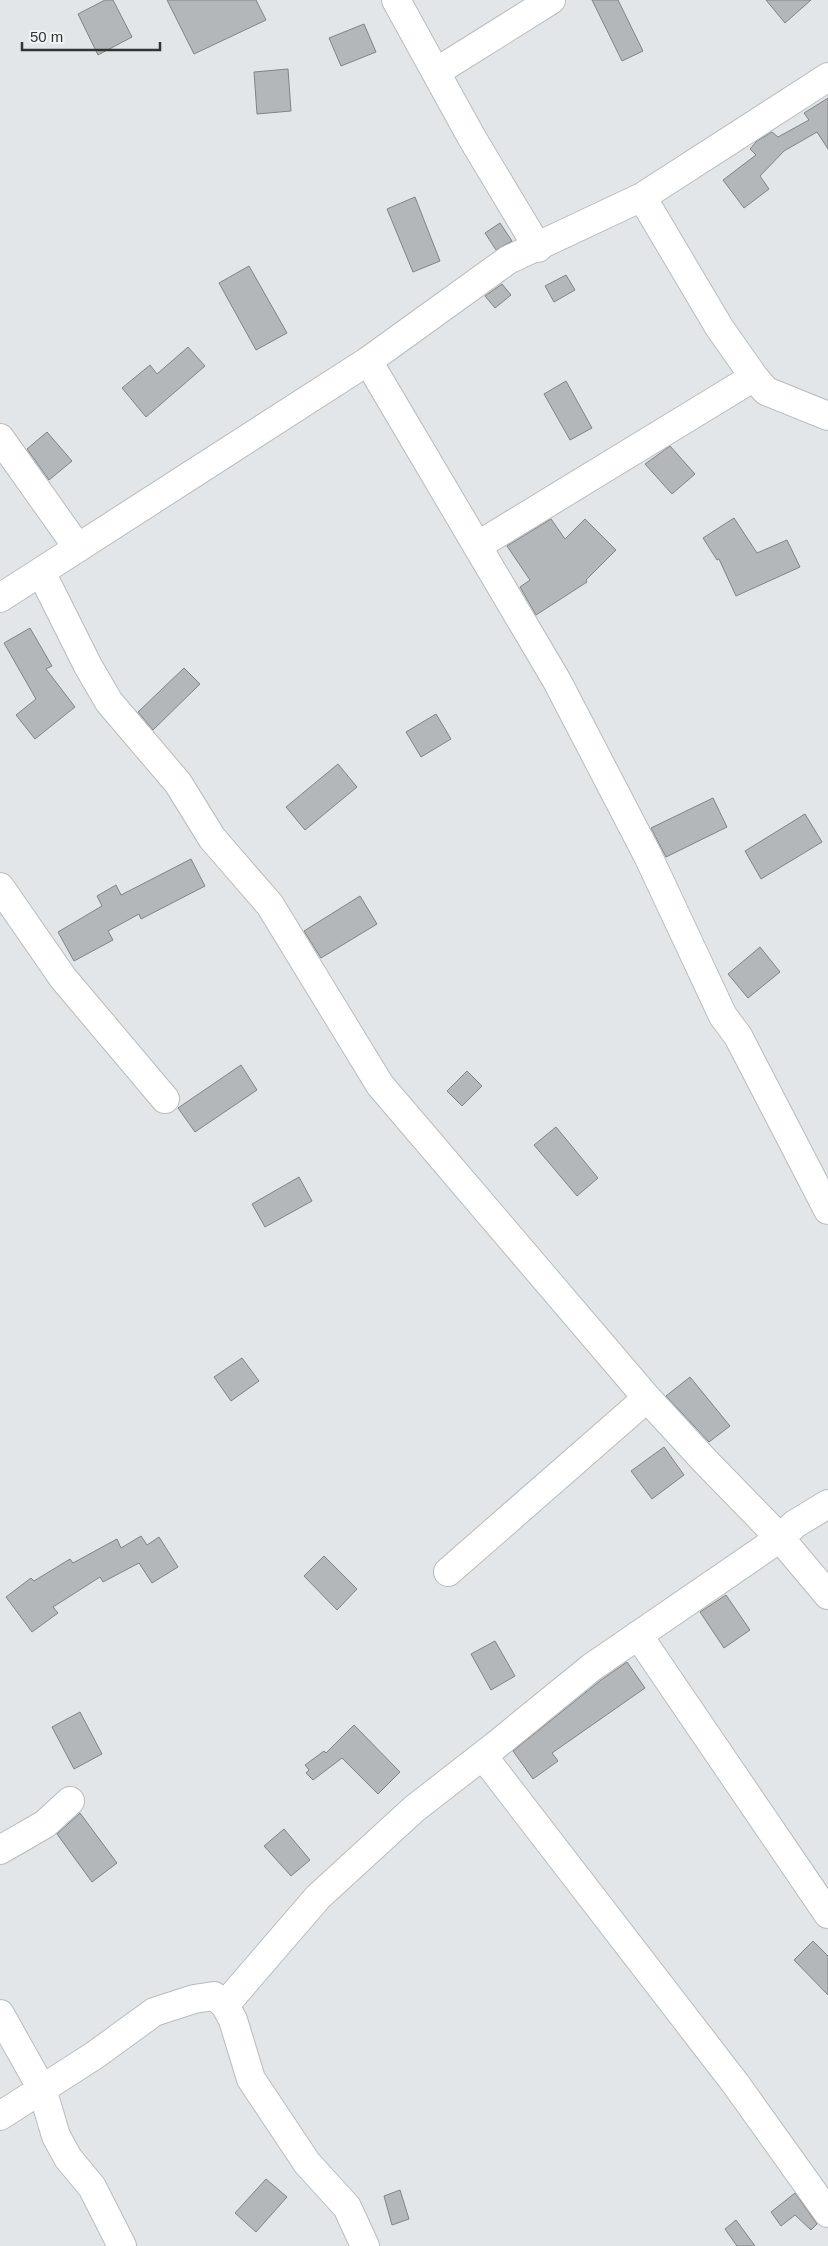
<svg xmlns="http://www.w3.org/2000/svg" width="828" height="2246" viewBox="0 0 828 2246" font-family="Helvetica,sans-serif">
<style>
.building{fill:#b4b7b9;stroke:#808485}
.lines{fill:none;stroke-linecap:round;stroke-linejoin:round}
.minor-casing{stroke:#b8bcbd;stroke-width:30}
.minor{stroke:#fff;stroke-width:28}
</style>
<rect width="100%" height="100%" fill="#e3e6e8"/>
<!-- building -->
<path class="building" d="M105 0H113L132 37 98 55 78 14Z
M167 0H256L266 20 194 54Z
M592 0H618L643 51 622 61Z
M766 0H811L785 23Z
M364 24 376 52 341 66 329 38Z
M288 69 291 111 257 114 254 72Z
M828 98V149L817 132 784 151 760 176 769 189 744 208 723 180 756 155 750 149 757 141 772 132 778 137 809 120 804 113Z
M415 197 440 261 413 272 387 209Z
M500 223 512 241 496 250 485 233Z
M249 266 287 333 256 350 219 283Z
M566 275 575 290 554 302 545 286Z
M502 284 511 295 495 308 485 296Z
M188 347 205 366 146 417 122 388 150 365 157 374Z
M566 381 592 428 570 440 544 394Z
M47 432 72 461 49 480 27 449Z
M670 446 695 474 672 494 645 464Z
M734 518 757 553 787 540 800 567 736 596 719 559 717 560 703 538Z
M551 519 565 539 585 519 616 550 586 580 587 582 536 615 520 587 530 580 507 546Z
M30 628 52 666 46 669 75 707 35 739 16 715 36 699 4 643Z
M184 668 200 684 153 730 138 712Z
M436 714 451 739 421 757 406 732Z
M338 764 357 787 305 830 286 807Z
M713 798 727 827 666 857 651 828Z
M805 814 822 842 761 879 745 851Z
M191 859 205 886 141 919 139 914 108 931 113 940 74 961 58 932 102 906 97 896 116 885 121 895Z
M360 896 377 924 321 958 304 931Z
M760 947 780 972 748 998 728 974Z
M241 1065 257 1090 195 1132 178 1108Z
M467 1071 482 1086 462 1106 447 1091Z
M556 1127 598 1178 577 1196 534 1145Z
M299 1177 312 1201 265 1227 252 1204Z
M242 1358 259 1381 231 1401 214 1377Z
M690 1377 730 1426 709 1442 666 1396Z
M664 1447 684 1475 652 1499 631 1471Z
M141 1536 147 1545 159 1537 178 1567 152 1583 139 1563 103 1582 100 1577 53 1607 58 1613 32 1632 6 1597 31 1578 34 1581 70 1559 73 1563 117 1539 121 1548Z
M324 1556 357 1589 337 1610 304 1576Z
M726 1595 750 1630 724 1648 700 1612Z
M495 1641 515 1676 491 1690 471 1654Z
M627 1662 645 1688 552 1753 558 1761 533 1779 513 1751 601 1680Z
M80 1712 102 1754 74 1769 52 1727Z
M354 1725 400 1772 378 1794 342 1758 313 1780 306 1773 309 1770 305 1765 324 1751 326 1753Z
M80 1813 117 1863 92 1882 57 1834Z
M284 1829 310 1860 291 1876 264 1846Z
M813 1941 828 1956V1995L794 1960Z
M266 2179 287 2197 256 2232 235 2213Z
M400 2190 409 2219 392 2225 384 2196Z
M795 2193 817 2224 811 2230 795 2215 781 2226 771 2212Z
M736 2220 755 2246H737L725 2229Z"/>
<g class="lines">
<defs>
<path id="minor" d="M396 0 472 138 538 248
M436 72 551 0
M642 197 719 327 754 377 766 391 828 416
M368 361 557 681 648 856 723 1016 738 1036 828 1210
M0 438 78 548
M477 546 754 377
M41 572 88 666 109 702 178 783 212 838 270 905 380 1085 647 1398 705 1461 780 1538 592 1667 495 1746 414 1809 318 1897 225 2005
M0 598 368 361 508 260 642 197 828 77
M0 887 63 978 165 1099
M828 1504 795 1524 780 1538 828 1595
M448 1572 647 1398
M638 1635 828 1914
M483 1756 735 2083 828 2213
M0 1850 45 1824 70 1801
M0 2014 42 2089 56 2136 68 2158 92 2187 122 2246
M0 2116 95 2055 154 2012 194 1999 214 1996 225 2005 233 2020 251 2079 307 2163 347 2207 365 2246"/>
</defs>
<!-- minor casing -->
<use href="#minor" class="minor-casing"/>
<!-- minor -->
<use href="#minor" class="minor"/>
</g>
<!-- scale -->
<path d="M22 42v8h138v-8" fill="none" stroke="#323434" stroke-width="2.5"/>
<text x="30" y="42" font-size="15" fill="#323434" stroke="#f0f4f5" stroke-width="4" paint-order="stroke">50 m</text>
</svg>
